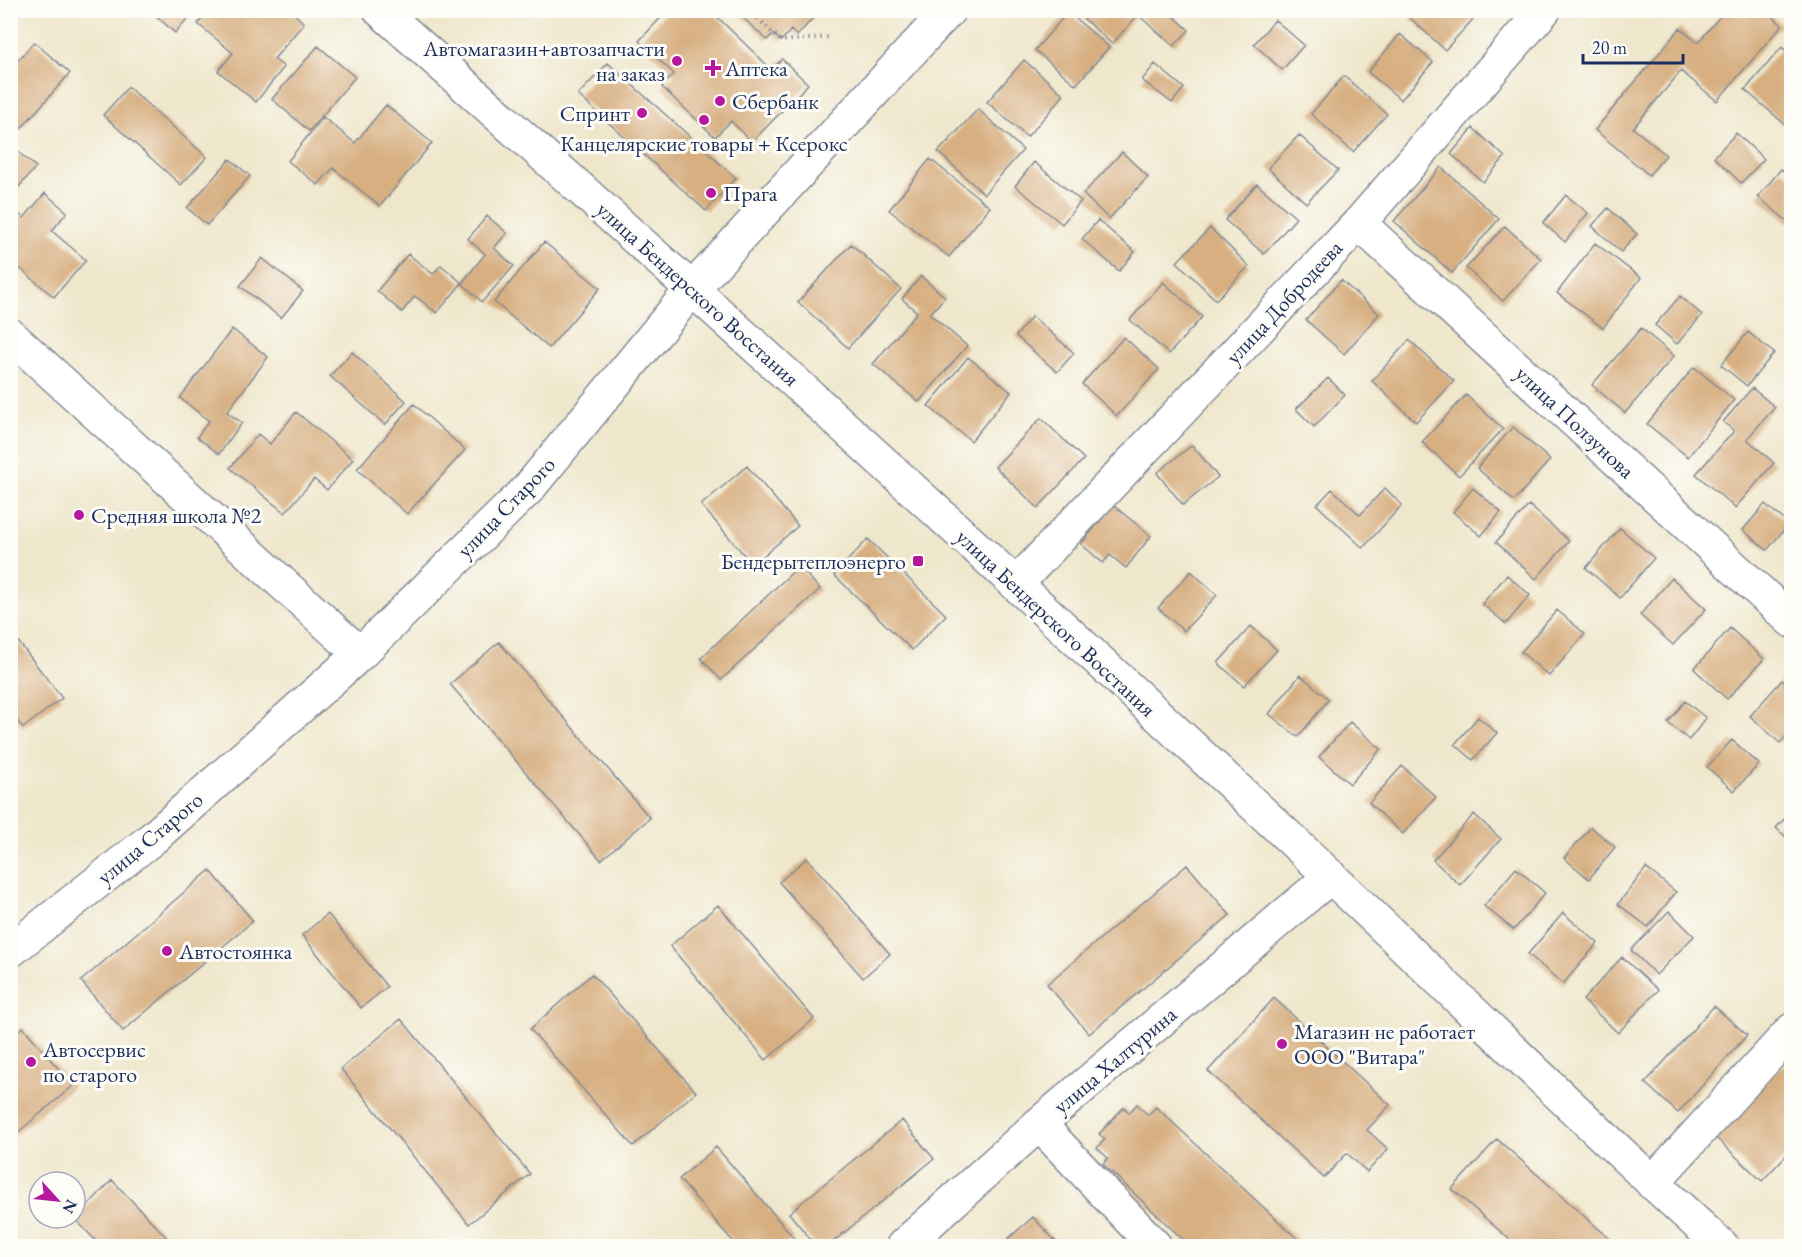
<svg xmlns="http://www.w3.org/2000/svg" width="1802" height="1257" viewBox="0 0 1802 1257" font-family="'EB Garamond',serif">
<style>
.building{fill:#d7af81}
.lines{fill:none;stroke-linecap:round;stroke-linejoin:round}
.street-casing{stroke:#858b95;stroke-width:36}
.secondary-casing{stroke:#858b95;stroke-width:36}
.primary-casing{stroke:#858b95;stroke-width:36}
.path{stroke:#858b95;stroke-width:4;stroke-dasharray:1.5 4.5;stroke-linecap:butt}
.street{stroke:#fff;stroke-width:33}
.secondary{stroke:#fff;stroke-width:33}
.primary{stroke:#fff;stroke-width:33}
.poi-dot{fill:#b5179e;stroke:#fdfcf7;stroke-width:2}
.labels{text-anchor:middle;dominant-baseline:central;stroke-width:6;stroke-linejoin:round;paint-order:stroke}
.poi-label{font-size:22px;fill:#1b2f5e;stroke:#fdfcf7;text-anchor:start}
.street-label{font-size:22px;fill:#1b2f5e;stroke:#fdfcf7}
</style>
<rect width="100%" height="100%" fill="#fdfcf7"/>
<filter id="ink" filterUnits="userSpaceOnUse"><feTurbulence type="fractalNoise" baseFrequency=".0167" numOctaves="2"/><feDisplacementMap in="SourceGraphic" scale="12" xChannelSelector="R" yChannelSelector="G"/><feConvolveMatrix kernelMatrix="1 2 1 2 8 2 1 2 1" color-interpolation-filters="sRGB"/></filter>
<filter id="wash" filterUnits="userSpaceOnUse"><feTurbulence type="fractalNoise" baseFrequency=".008" numOctaves="4" result="noise"/><feDisplacementMap in="SourceGraphic" scale="24" xChannelSelector="R" yChannelSelector="G"/><feGaussianBlur stdDeviation="1.35" result="paint"/><feColorMatrix in="noise" values="0 0 0 0 0 0 0 0 0 0 0 0 0 0 0 0 0 1.4 0 .05"/><feComposite in="paint" operator="in"/></filter>
<g filter="url(#wash)">
<rect width="100%" height="100%" fill="#efe7cc"/>
<g id="blocks">
<!-- building -->
<path class="building" d="M150 10H195L175 33Z
M209 10H290L304 23 274 59 284 67 256 102 218 71 233 53 198 24Z
M668 10H710L772 70 782 59 808 84 752 142 731 121 715 137 662 87 674 74 639 41Z
M745 10H820L797 36 791 30 781 41 773 34 767 40 741 16Z
M1074 10H1167L1189 30 1174 46 1138 15 1112 44Z
M1417 10H1470L1476 16 1445 50 1410 18Z
M1725 10H1765L1782 25 1717 101 1681 71 1633 128 1666 155 1649 175 1595 130 1680 28 1698 43Z
M1068 12 1109 47 1076 85 1035 50Z
M1275 20 1304 45 1282 70 1254 44Z
M1400 34 1433 62 1401 100 1368 72Z
M34 42 70 73 10 141V66L12 67Z
M318 46 355 77 309 131 272 99Z
M1782 47 1792 56V120L1787 126 1745 90Z
M1024 60 1064 95 1027 137 987 102Z
M608 63 736 178 706 211 578 95Z
M1155 64 1184 88 1172 103 1142 80Z
M1344 76 1387 114 1353 152 1311 114Z
M128 87 207 157 181 185 103 115Z
M386 105 432 143 380 206 333 168 318 185 288 161 323 117 355 143Z
M978 109 1023 150 984 194 938 152Z
M1473 128 1505 157 1483 182 1451 154Z
M1736 133 1764 159 1741 183 1714 157Z
M1299 135 1338 170 1306 203 1268 168Z
M10 145 36 167 10 197Z
M1122 152 1148 177 1109 219 1083 194Z
M230 159 250 176 207 225 187 208Z
M930 159 990 207 949 257 889 210Z
M1034 162 1081 201 1062 224 1015 186Z
M1441 167 1499 219 1452 273 1394 221Z
M1781 169 1792 178V225L1758 197Z
M1257 184 1296 218 1264 254 1225 220Z
M45 193 67 212 52 231 86 260 54 297 10 260V207L24 218Z
M1566 195 1588 213 1565 242 1543 223Z
M1608 208 1637 234 1621 252 1592 226Z
M487 216 507 233 494 248 514 266 482 302 462 283 485 254 468 239Z
M1098 220 1135 252 1119 271 1082 239Z
M1505 226 1541 259 1503 301 1466 268Z
M1210 228 1249 266 1216 300 1177 262Z
M544 242 600 288 549 348 494 302Z
M1595 243 1641 278 1603 328 1557 293Z
M851 244 901 289 848 348 798 302Z
M408 254 433 274 441 265 462 283 437 313 415 296 402 312 377 291Z
M262 258 303 291 281 318 240 286Z
M921 276 945 297 930 314 967 346 919 402 873 364 917 312 902 299Z
M1341 280 1379 314 1344 354 1306 320Z
M1163 282 1202 317 1169 354 1130 320Z
M1680 296 1702 315 1677 344 1655 325Z
M1032 316 1074 353 1057 372 1016 336Z
M1641 328 1674 356 1625 413 1592 385Z
M232 329 268 357 227 412 242 423 219 454 197 437 209 421 180 398Z
M1748 332 1774 353 1747 386 1721 365Z
M1124 337 1159 369 1117 416 1082 384Z
M1409 340 1454 381 1416 422 1372 381Z
M352 352 406 401 385 425 330 376Z
M968 357 1011 392 971 441 928 406Z
M1694 367 1734 400 1688 457 1647 424Z
M1328 378 1345 395 1314 427 1296 409Z
M1752 388 1775 407 1747 439 1774 463 1735 508 1696 474 1734 431 1723 422Z
M1466 395 1503 429 1459 476 1422 442Z
M414 404 465 450 407 514 357 469Z
M296 412 353 459 327 490 314 479 285 513 230 468 258 434 270 444Z
M1041 418 1084 459 1038 508 995 467Z
M1513 427 1550 460 1514 501 1477 468Z
M1192 445 1218 477 1183 505 1157 473Z
M747 466 798 526 753 565 701 505Z
M1385 488 1402 505 1363 548 1317 505 1332 489 1360 515Z
M1473 488 1501 512 1481 536 1453 512Z
M1765 504 1789 524 1767 550 1743 530Z
M1113 505 1151 536 1126 568 1110 555 1103 563 1081 544Z
M1529 505 1569 541 1536 579 1496 542Z
M1620 528 1654 558 1620 598 1586 568Z
M868 539 946 615 912 650 834 575Z
M799 566 820 589 721 680 701 658Z
M1191 571 1217 595 1184 631 1158 608Z
M1507 575 1530 595 1506 624 1482 604Z
M1672 578 1706 609 1673 645 1640 615Z
M1557 610 1585 634 1549 676 1521 652Z
M1251 626 1277 650 1244 686 1218 663Z
M1730 628 1764 659 1727 699 1694 669Z
M10 631 62 698 23 728 10 712Z
M499 642 650 818 601 860 450 684Z
M1300 675 1329 699 1298 737 1269 714Z
M1782 680 1792 688V730L1780 743 1750 716Z
M1685 701 1706 718 1689 740 1668 723Z
M1478 717 1497 733 1473 760 1455 744Z
M1350 722 1381 749 1350 784 1319 757Z
M1732 740 1759 764 1734 791 1707 767Z
M1402 766 1436 797 1403 834 1369 803Z
M1792 811V833L1787 838 1776 828Z
M1474 814 1501 839 1460 885 1433 860Z
M1591 827 1615 847 1589 879 1564 858Z
M807 858 890 954 863 978 779 882Z
M1187 865 1230 915 1089 1034 1047 984Z
M1516 868 1545 893 1514 930 1484 906Z
M1646 868 1676 892 1648 927 1618 904Z
M210 870 253 921 123 1031 81 981Z
M718 905 814 1019 766 1060 670 946Z
M1669 911 1694 936 1656 975 1631 950Z
M1563 913 1598 943 1563 984 1528 954Z
M328 914 387 987 361 1008 302 935Z
M1622 957 1658 990 1618 1033 1583 1000Z
M592 974 696 1092 633 1146 530 1029Z
M1274 998 1390 1105 1367 1130 1388 1149 1367 1172 1347 1153 1324 1178 1208 1071Z
M1714 1006 1747 1035 1678 1113 1645 1083Z
M401 1019 530 1174 469 1224 341 1069Z
M23 1027 73 1086 10 1139V1037Z
M1782 1065 1792 1074V1128L1786 1134 1792 1139V1149L1762 1181 1715 1137Z
M1137 1104 1148 1115 1156 1107 1305 1246H1190L1103 1164 1108 1158 1097 1148 1105 1139 1099 1134 1124 1107 1129 1113Z
M902 1120 934 1159 828 1246H816L789 1213Z
M1497 1139 1618 1246H1517L1452 1189Z
M716 1147 794 1238 784 1246H737L679 1179Z
M112 1180 175 1246H101L75 1219Z
M1033 1217 1060 1246H1000Z"/>
</g>
</g>
<g filter="url(#ink)">
<use href="#blocks" fill-opacity="0" stroke="#858b95" stroke-width="1.5"/>
<g class="lines">
<defs>
<path id="street" d="M1359 223 1792 621
M10 335 360 654
M1016 584 1359 223 1544 10
M10 951 153 838 360 654 528 489 693 288
M1039 1124 1155 1246
M1652 1183 1792 1030
M903 1246 1039 1124 1331 876"/>
<path id="secondary" d="M693 288 949 10"/>
<path id="primary" d="M380 10C700 294 1017 582 1329 875 1460 998 1588 1126 1722 1246"/>
</defs>
<!-- street casing -->
<use href="#street" class="street-casing"/>
<!-- secondary casing -->
<use href="#secondary" class="secondary-casing"/>
<!-- primary casing -->
<use href="#primary" class="primary-casing"/>
<!-- path -->
<path class="path" d="M749 10 781 41 830 37"/>
<!-- street -->
<use href="#street" class="street"/>
<!-- secondary -->
<use href="#secondary" class="secondary"/>
<!-- primary -->
<use href="#primary" class="primary"/>
</g>
</g>
<!-- markers -->
<g class="poi-dot">
<circle cx="677" cy="61" r="6"/>
<path d="M710 59h6v6h6v6h-6v6h-6v-6h-6v-6h6z"/>
<circle cx="720" cy="101" r="6"/>
<circle cx="642" cy="113" r="6"/>
<circle cx="704" cy="120" r="6"/>
<circle cx="711" cy="193" r="6"/>
<circle cx="79" cy="515" r="6"/>
<rect x="912" y="555" width="12" height="12" rx="3"/>
<circle cx="167" cy="951" r="6"/>
<circle cx="1282" cy="1044" r="6"/>
<circle cx="31" cy="1062" r="6"/>
</g>
<g class="labels">
<!-- poi labels -->
<g class="poi-label">
<text x="665" y="48" text-anchor="end">Автомагазин+автозапчасти<tspan x="665" dy="25">на заказ</tspan></text>
<text x="725" y="68">Аптека</text>
<text x="732" y="101">Сбербанк</text>
<text x="630" y="113" text-anchor="end">Спринт</text>
<text x="704" y="143" text-anchor="middle">Канцелярские товары + Ксерокс</text>
<text x="723" y="193">Прага</text>
<text x="91" y="515">Средняя школа №2</text>
<text x="906" y="561" text-anchor="end">Бендерытеплоэнерго</text>
<text x="179" y="951">Автостоянка</text>
<text x="1294" y="1031">Магазин не работает<tspan x="1294" dy="25">ООО "Витара"</tspan></text>
<text x="43" y="1049">Автосервис<tspan x="43" dy="25">по старого</tspan></text>
</g>
<!-- street labels -->
<g class="street-label">
<text transform="translate(698 294) rotate(42)">улица Бендерского Восстания</text>
<text transform="translate(1284 302) rotate(-47)">улица Добродеева</text>
<text transform="translate(1575 422) rotate(43)">улица Ползунова</text>
<text transform="translate(506 507) rotate(-46)">улица Старого</text>
<text transform="translate(1056 623) rotate(43)">улица Бендерского Восстания</text>
<text transform="translate(150 838) rotate(-40)">улица Старого</text>
<text transform="translate(1115 1060) rotate(-40)">улица Халтурина</text>
</g>
</g>
<!-- margin -->
<rect width="1802" height="1257" fill="none" stroke="#fdfcf7" stroke-width="36"/>
<!-- north arrow -->
<g transform="translate(57 1200) rotate(117)"><circle r="28" fill="#fdfcf7" stroke="#a3aaba" stroke-width="1.5"/>
<path d="M0-4.5L10 22L0 15L-10 22Z" fill="#b5179e"/>
<text y="-9" font-size="16" font-weight="bold" text-anchor="middle" fill="#1b2f5e">N</text>
</g>
<!-- scale -->
<path d="M1583 54v9h100v-9" fill="none" stroke="#1b2f5e" stroke-width="3"/>
<text x="1592" y="54" font-size="18" fill="#1b2f5e" stroke="#fdfcf7" stroke-width="4.5" paint-order="stroke">20 m</text>
</svg>
